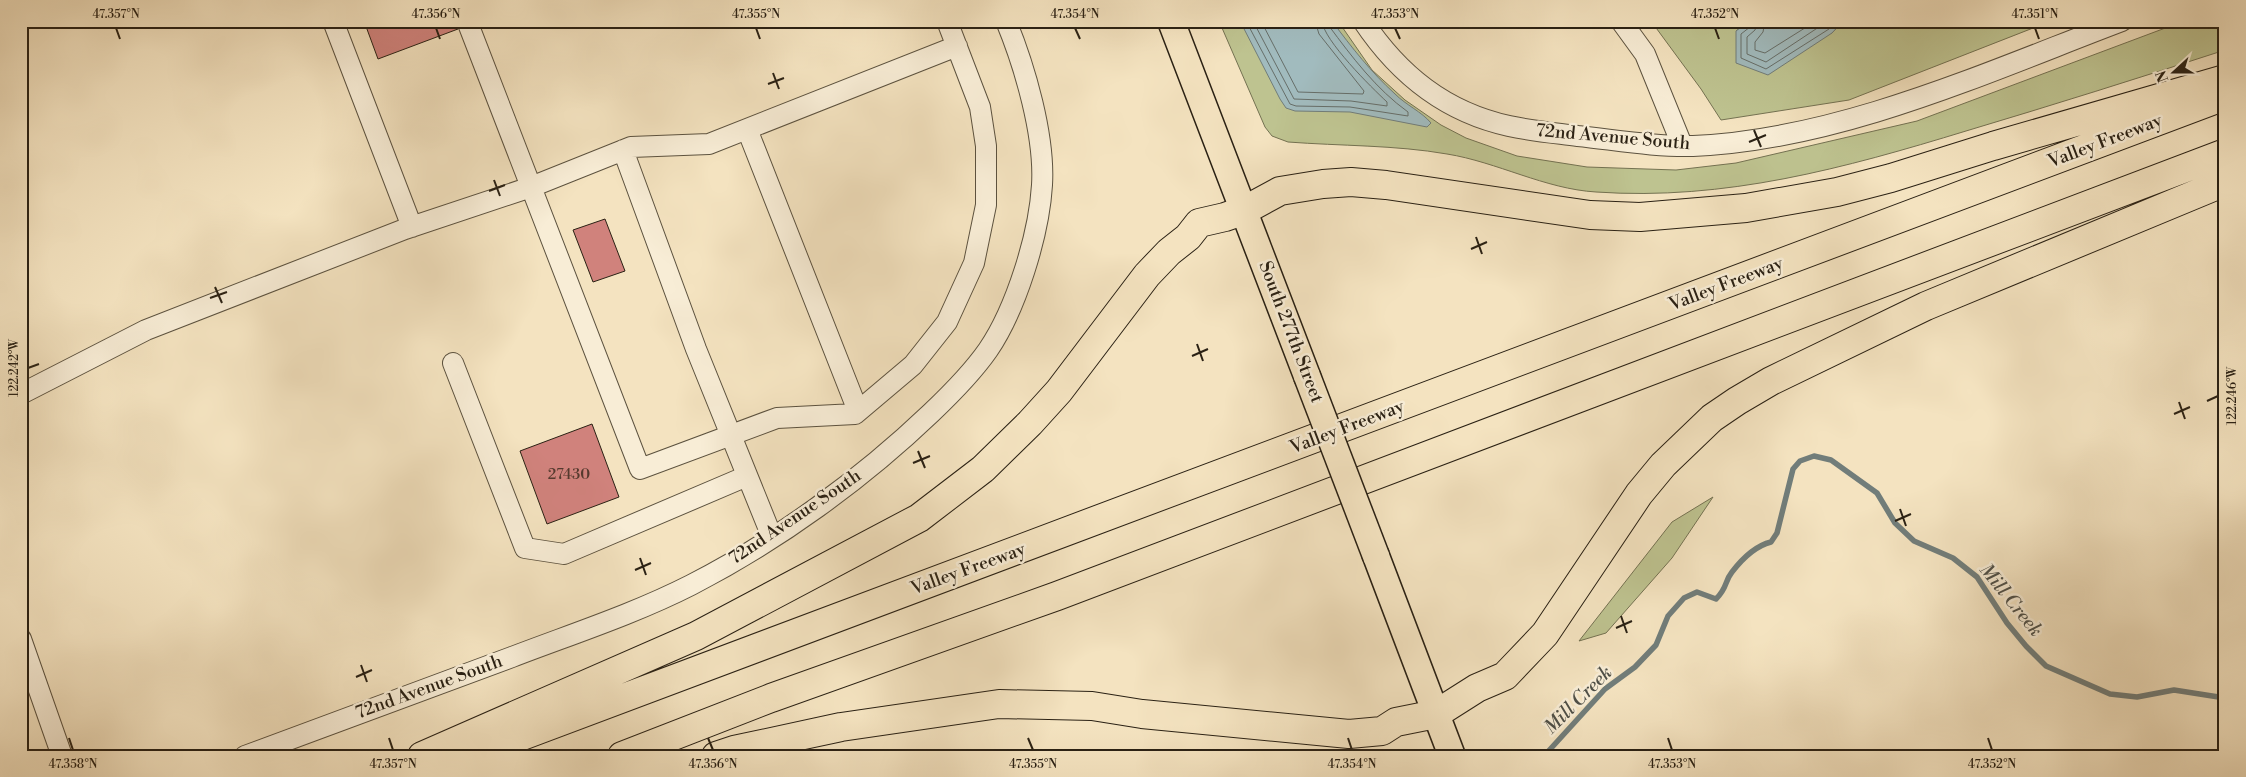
<svg xmlns="http://www.w3.org/2000/svg" width="2246" height="777" viewBox="0 0 2246 777" font-family="'Libre Bodoni',serif">
<style>
.green{fill:#bec390;stroke:#747252}
.water{fill:#a1bbbe;stroke:#717d7a}
.lines{fill:none;stroke-linecap:round;stroke-linejoin:round}
.shore{stroke:#666e69;stroke-width:1}
.stream{stroke:#717d7a;stroke-width:5.5}
.building{fill:#d0827c;stroke:#2a2114}
.minor-casing{stroke:#5c523f;stroke-width:22}
.major-casing{stroke:#2a2114;stroke-width:29}
.highway-casing{stroke:#2a2114;stroke-width:30}
.minor{stroke:#f8edd6;stroke-width:20}
.major{stroke:#f4e3c0;stroke-width:26}
.highway{stroke:#f4e3c0;stroke-width:28}
.major-bridge-casing{stroke:#2a2114;stroke-width:29;stroke-linecap:butt}
.major-bridge{stroke:#f4e3c0;stroke-width:26}
.ticks{fill:none;stroke:#2a2114;stroke-width:2}
.labels{text-anchor:middle;dominant-baseline:central;stroke-width:5;stroke-linejoin:round;paint-order:stroke}
.number-label{font-size:15px;fill:#54392e}
.street-label{font-size:18px;fill:#2a2114;stroke:#f8edd6}
.water-label{font-size:19px;font-style:italic;fill:#4e4f47;stroke:#f8edd6}
.neatline{fill:none;stroke:#2a2114;stroke-width:2}
.ticks-label{font-size:12px;text-anchor:middle;fill:#2a2114}
</style>
<rect width="100%" height="100%" fill="#f4e3c0"/>
<filter id="stains"><feTurbulence type="fractalNoise" baseFrequency=".004" numOctaves="4"/><feColorMatrix values="0 0 0 0 .2 0 0 0 0 .09 0 0 0 0 .02 0 0 0 .5 -.17"/></filter>
<radialGradient id="worn" r=".72"><stop offset=".6" stop-color="#630" stop-opacity="0"/><stop offset="1" stop-color="#630" stop-opacity=".3"/></radialGradient>
<!-- green -->
<path class="green" d="M1219 21H1338L1372 70 1405 100 1441 125 1466 138 1517 156 1587 167 1676 170 1736 163 1917 121 2184 21H2225V50C2139 78 2053 105 1966 131 1845 168 1725 201 1596 192 1545 189 1497 162 1447 154 1396 145 1340 146 1288 142L1272 136 1265 127Z
M1651 21H1749L1736 31 1832 33 1843 21H2051L1849 100 1721 120 1701 89Z
M1713 497 1672 558 1606 633 1579 641 1672 522Z"/>
<!-- water -->
<path class="water" d="M1240 21H1332C1352 48 1371 72 1395 94 1406 105 1422 112 1431 123L1427 127 1350 112 1295 111 1286 108 1280 99Z
M1749 21H1843L1832 33 1768 75 1736 63V31Z"/>
<g class="lines">
<!-- shore -->
<path class="shore" d="M1246 21 1290 104 1296 106 1350 107 1408 116V112C1376 89 1352 57 1329 26V21
M1253 21 1294 99 1351 101 1387 106V102C1372 88 1323 40 1322 21
M1261 21 1298 92 1363 94 1364 91 1319 34 1315 21
M1751 21 1750 27 1741 34V58L1766 69 1829 29 1836 21
M1758 21 1755 30 1747 37V54L1766 62 1828 21
M1765 21 1763 32 1755 42V50L1765 53 1816 21"/>
<!-- stream -->
<path class="stream" d="M1544 756 1605 689 1635 667 1656 645 1668 616 1684 598 1697 592 1716 599C1728 587 1724 582 1732 572 1742 559 1755 546 1771 542L1777 533 1793 469 1800 461 1814 456 1831 460 1877 493 1895 523 1914 541 1953 558 1977 577 2007 623 2026 646 2046 666 2110 694 2137 697 2174 690 2225 698"/>
</g>
<!-- building -->
<path class="building" d="M364 21H455L458 29 378 59Z
M605 219 625 271 593 282 573 230Z
M592 424 619 497 547 524 520 451Z"/>
<g class="lines">
<defs>
<path id="minor" d="M333 21 412 227
M467 21 640 469 777 418 855 414 913 365 947 322 974 263 986 205V146L980 107 947 21
M1363 21C1399 75 1445 112 1509 126 1532 131 1555 133 1578 136 1616 140 1655 147 1693 146 1839 140 1987 72 2122 21
M1621 21 1645 54 1682 145
M747 129 858 411
M623 150 696 349 772 537
M453 363 525 548 564 554 747 476
M21 394 146 330 405 229 531 187 631 147 709 144 957 46
M21 639 62 756
M245 756C334 723 423 690 512 657 572 634 634 614 691 585 777 541 862 479 931 413 951 394 972 373 988 350 1016 309 1039 235 1042 185 1045 136 1025 67 1006 21"/>
<path id="major" d="M1171 21 1307 376
M1376 556 1452 756"/>
<path id="highway" d="M422 756 696 636 919 518 983 469 1030 423 1059 391 1147 275 1169 252 1188 237 1199 223 1225 217 1245 210 1280 191 1323 184 1351 182 1386 185 1590 215 1640 217 1746 208 1837 192 1891 178 1993 146 2225 79
M469 756 2225 96
M622 756 771 698 1057 596 2225 153
M716 756 734 750 841 727 999 704 1092 706 1142 714 1349 734 1382 731 1396 722 1436 714 1477 688 1505 676 1545 634 1639 494 1663 465 1712 418 1737 401 1771 381 1926 306 2225 182"/>
</defs>
<!-- minor casing -->
<use href="#minor" class="minor-casing"/>
<!-- major casing -->
<use href="#major" class="major-casing"/>
<!-- highway casing -->
<use href="#highway" class="highway-casing"/>
<!-- minor -->
<use href="#minor" class="minor"/>
<!-- major -->
<use href="#major" class="major"/>
<!-- highway -->
<use href="#highway" class="highway"/>
<defs>
<path id="major-bridge" d="M1307 376 1376 556"/>
</defs>
<!-- major-bridge casing -->
<use href="#major-bridge" class="major-bridge-casing"/>
<!-- major-bridge -->
<use href="#major-bridge" class="major-bridge"/>
</g>
<!-- ticks -->
<path class="ticks" d="M116 28 120 39M436 28 440 39M756 28 760 39M1075 28 1080 39M1395 28 1400 39M1715 28 1719 39M2035 28 2039 39M773 73 779 89M768 84 784 78M1754 130 1761 147M1749 142 1766 135M494 180 500 196M489 191 505 185M1476 237 1482 254M1471 249 1487 242M215 287 222 303M210 298 227 292M1197 344 1203 361M1192 356 1208 349M28 368 39 364M2207 401 2218 396M2179 402 2185 419M2174 414 2190 407M918 451 925 468M913 463 930 456M1900 509 1906 526M1895 521 1911 514M640 558 646 575M635 570 651 563M1621 616 1627 633M1616 628 1632 621M361 665 367 682M356 677 372 670M69 738 73 750M389 738 393 750M708 738 713 750M1028 738 1033 750M1348 738 1352 750M1668 738 1672 750M1988 738 1992 750"/>
<g class="labels">
<!-- number labels -->
<g class="number-label">
<text x="569" y="474">27430</text>
</g>
<!-- street labels -->
<g class="street-label">
<text transform="translate(1613 137) rotate(5)">72nd Avenue South</text>
<text transform="translate(2105 141) rotate(-21)">Valley Freeway</text>
<text transform="translate(1726 284) rotate(-21)">Valley Freeway</text>
<text transform="translate(1291 332) rotate(69)">South 277th Street</text>
<text transform="translate(1347 427) rotate(-21)">Valley Freeway</text>
<text transform="translate(795 517) rotate(-34)">72nd Avenue South</text>
<text transform="translate(968 569) rotate(-20)">Valley Freeway</text>
<text transform="translate(429 687) rotate(-20)">72nd Avenue South</text>
</g>
<!-- water labels -->
<g class="water-label">
<text transform="translate(2011 600) rotate(51)">Mill Creek</text>
<text transform="translate(1578 700) rotate(-45)">Mill Creek</text>
</g>
</g>
<!-- margin -->
<rect width="2246" height="777" fill="none" stroke="#f4e3c0" stroke-width="55"/>
<!-- north arrow -->
<g transform="translate(2174 72) rotate(249)" stroke="#f8edd6" stroke-width="4" paint-order="stroke">
<path d="M0-4L9 19L0 12L-9 19Z" fill="#2a2114"/>
<text y="-8" font-size="14" font-weight="bold" text-anchor="middle" fill="#2a2114">N</text>
</g>
<rect x="28" y="28" width="2190" height="722" class="neatline"/>
<g class="ticks-label">
<text x="116" y="18">47.357°N</text>
<text x="436" y="18">47.356°N</text>
<text x="756" y="18">47.355°N</text>
<text x="1075" y="18">47.354°N</text>
<text x="1395" y="18">47.353°N</text>
<text x="1715" y="18">47.352°N</text>
<text x="2035" y="18">47.351°N</text>
<text transform="translate(14 368) rotate(-90)" y="4">122.242°W</text>
<text transform="translate(2232 396) rotate(-90)" y="4">122.246°W</text>
<text x="73" y="768">47.358°N</text>
<text x="393" y="768">47.357°N</text>
<text x="713" y="768">47.356°N</text>
<text x="1033" y="768">47.355°N</text>
<text x="1352" y="768">47.354°N</text>
<text x="1672" y="768">47.353°N</text>
<text x="1992" y="768">47.352°N</text>
</g>
<rect width="100%" height="100%" filter="url(#stains)"/>
<rect width="100%" height="100%" fill="url(#worn)"/>
</svg>
